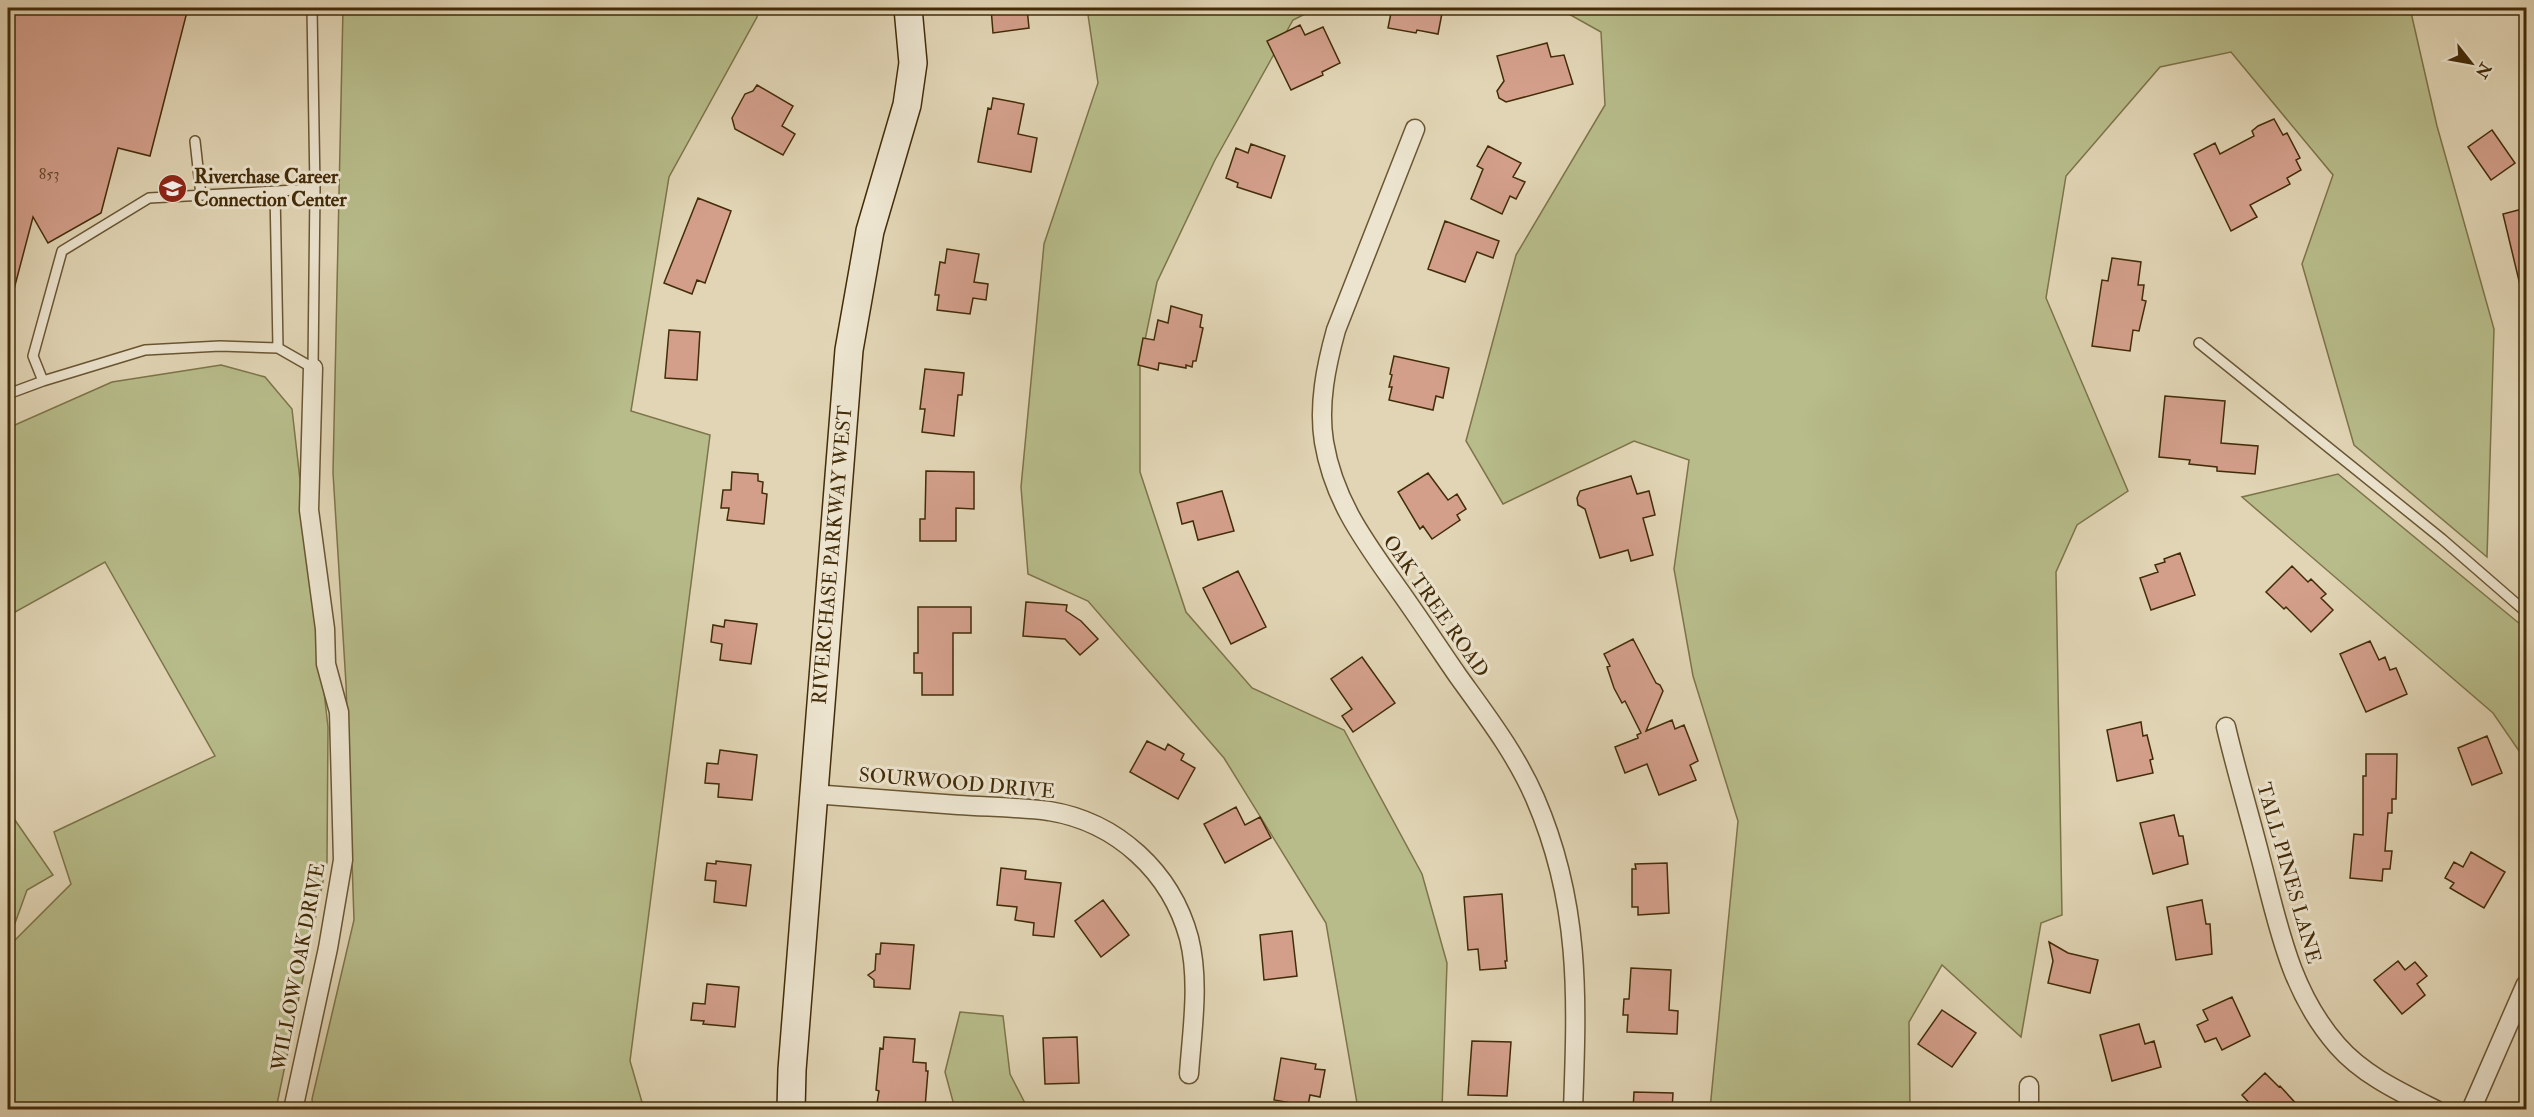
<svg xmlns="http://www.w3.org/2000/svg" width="2534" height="1117" viewBox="0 0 2534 1117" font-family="'IM FELL Double Pica',serif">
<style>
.green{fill:#b7bc8a;stroke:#7d7449;stroke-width:1.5}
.building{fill:#d39f8b;stroke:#432c08;stroke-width:1.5}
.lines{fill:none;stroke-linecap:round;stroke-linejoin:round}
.lane-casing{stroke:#6a5633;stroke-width:12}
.street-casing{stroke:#6a5633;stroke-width:21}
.secondary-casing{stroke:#432c08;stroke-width:30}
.lane{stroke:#ece4cf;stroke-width:9}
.street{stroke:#ece4cf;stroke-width:18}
.secondary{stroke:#ece4cf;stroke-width:27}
.labels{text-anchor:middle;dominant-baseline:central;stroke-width:6;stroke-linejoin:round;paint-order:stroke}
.number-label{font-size:16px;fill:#674929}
.poi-label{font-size:20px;font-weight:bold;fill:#432c08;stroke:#ece4cf;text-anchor:start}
.street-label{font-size:20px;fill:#432c08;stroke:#ece4cf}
</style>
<rect width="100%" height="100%" fill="#e1d5b5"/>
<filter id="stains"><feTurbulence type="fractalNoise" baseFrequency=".00333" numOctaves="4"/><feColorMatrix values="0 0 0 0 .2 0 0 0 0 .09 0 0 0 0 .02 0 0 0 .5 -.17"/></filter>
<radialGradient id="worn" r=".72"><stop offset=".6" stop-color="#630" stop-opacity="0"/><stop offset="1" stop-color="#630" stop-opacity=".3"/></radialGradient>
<!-- green -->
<path class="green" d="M343 8H757V17L669 177 631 411 710 435 630 1061 644 1109 313 1110 312 1099 354 920 346 684 333 473Z
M1087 8H1317L1293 20 1215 160 1157 282 1140 364V472L1186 612 1252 688 1344 730 1422 874 1447 963 1442 1109H1358L1326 923 1224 758 1088 601 1028 574 1021 487 1044 244 1098 83Z
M1558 8H2410L2437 126 2494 329 2487 557 2354 445 2302 264 2333 175 2231 52 2160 67 2066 176 2046 298 2128 491 2077 525 2056 572 2062 915 2041 923 2021 1037 1942 965 1909 1022 1910 1109H1710L1738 821 1693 676 1674 569 1689 460 1634 441 1503 504 1466 441 1516 255 1605 105 1601 32Z
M221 365 265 377 292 409 328 727 327 862 276 1109H8V947L71 884 54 832 215 756 105 562 8 616V428L112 382Z
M2338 474 2526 629V761L2493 713 2242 497Z
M8 810 53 875 27 890 14 926 8 935Z
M960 1012 1003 1016 1010 1074 1028 1109H955L945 1072Z"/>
<!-- building -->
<path class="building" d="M8 8H188L150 156 118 148 101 213 48 243 33 217 13 293H8Z
M991 8H1027L1029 28 993 33Z
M1392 8H1443L1438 34 1417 30 1416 33 1388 28Z
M1300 25 1305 35 1323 27 1340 63 1322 72 1323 75 1291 90 1267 41Z
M1547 43 1551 57 1564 55 1573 84 1506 102 1499 98 1497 91 1504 81 1497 56Z
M757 85 793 106 782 126 795 134 783 155 735 129 732 118 745 94 753 91Z
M993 98 1024 104 1018 134 1037 138 1031 172 978 162 988 108 991 109Z
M2274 119 2283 135 2287 133 2300 158 2296 160 2301 170 2287 178 2290 184 2250 205 2257 217 2231 231 2194 154 2215 143 2220 154 2254 136 2252 131 2258 126Z
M2492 130 2515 163 2491 180 2468 147Z
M1251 144 1285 156 1271 198 1237 187 1238 183 1226 178 1236 148 1248 153Z
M1488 146 1521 163 1513 177 1525 182 1516 199 1510 196 1502 214 1471 199 1483 169 1477 166Z
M698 198 731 211 705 283 697 280 692 294 664 283Z
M2526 208V284L2520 285 2503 214Z
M1445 221 1499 241 1493 258 1477 252 1465 282 1428 269Z
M947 249 979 254 974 282 988 284 986 300 973 298 970 314 937 310 939 295H935L940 262 945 263Z
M2112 258 2141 262 2138 285H2144L2142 300 2146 301 2139 331 2133 330 2130 351 2092 346 2102 280 2108 281Z
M1171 306 1202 315 1200 327 1203 328 1196 361H1193L1192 367 1186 365V368L1159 363 1158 370 1138 365 1143 338 1154 340 1158 320 1168 323Z
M669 330 700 332 697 380 665 378Z
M1394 356 1449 368 1443 398 1436 396 1433 410 1389 400 1392 387H1389L1392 375 1390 374Z
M925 369 964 373 962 395H958L954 436 922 432 925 409H920Z
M2165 396 2225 401 2221 443 2258 446 2255 474 2217 471V467L2189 464 2190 460 2159 457Z
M926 471 974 472V509L956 508V541H920V519H925Z
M732 472 758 474V481L763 482 762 493 767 494 764 524 727 520 729 508H721L723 490H731Z
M1428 473 1448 500 1457 494 1466 509 1457 515 1460 520 1432 539 1423 526 1420 529 1398 492Z
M1631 476 1637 494 1649 491 1655 515 1643 518 1653 555 1631 561 1628 550 1600 558 1585 509 1578 505 1577 498 1580 491Z
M1222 491 1234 531 1198 540 1193 521 1182 524 1177 503Z
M2180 553 2195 595 2151 610 2140 578 2158 572 2155 565 2165 562 2164 559Z
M2292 566 2308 582 2311 579 2326 594 2321 598 2333 610 2311 632 2286 607 2284 609 2266 592Z
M1238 571 1266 627 1231 644 1203 588Z
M1026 602 1067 605 1066 611 1081 621 1098 639 1080 655 1065 639 1023 636Z
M918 607H971V633H953V695H922V673H914V653H918Z
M725 620 757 624 751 664 720 660 722 644 711 642 713 625 724 627Z
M1633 639 1656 683 1660 685 1663 691 1646 731 1672 720 1675 729 1684 725 1698 761 1690 765 1696 780 1659 795 1647 764 1625 773 1615 747 1638 738 1637 735 1641 733 1625 701 1622 703 1614 688 1607 667 1610 666 1604 654Z
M2370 641 2379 660 2385 657 2390 670 2396 668 2407 694 2366 712 2340 654Z
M1362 657 1395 703 1353 732 1342 716 1352 709 1331 679Z
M2141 722 2143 736 2147 735 2153 759 2150 760 2153 773 2117 781 2107 730Z
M2487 736 2502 773 2472 785 2458 748Z
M1147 741 1165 750 1168 744 1184 754 1181 760 1195 768 1178 799 1130 772Z
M720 750 757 755 752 800 718 797 719 784 705 783 707 763 718 764Z
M2366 754H2397L2396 799H2392V813H2388L2385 851H2392L2390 869H2383L2382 881 2350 878 2354 834 2363 835V776H2366Z
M1236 807 1245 825 1260 817 1271 838 1225 863 1204 824Z
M2174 815 2179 836H2183L2188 864 2153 874 2140 823Z
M2471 852 2505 872 2484 908 2450 888 2454 883 2445 878 2454 862 2463 867Z
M716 861 751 865 746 906 714 902 716 881 705 880 707 863 716 864Z
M1667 863 1669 913 1638 915V907H1632V869H1636L1635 864Z
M1001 868 1026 871 1025 879 1061 883 1054 937 1033 935 1034 923 1015 920 1017 907 997 905Z
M1502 894 1507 961H1505L1506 968 1480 970 1478 949 1468 950 1464 897Z
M1103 900 1129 935 1101 957 1075 921Z
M2202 900 2206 924H2210L2212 954 2176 960 2167 907Z
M1292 931 1297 976 1264 980 1260 935Z
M2049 942 2068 953 2098 960 2090 993 2048 983 2053 961Z
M881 943 914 945 910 989 874 987V980L868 975 875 970 876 954H880Z
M2398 961 2405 970 2415 962 2427 976 2417 984 2425 995 2402 1014 2374 980Z
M1631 968 1671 970 1669 1010 1678 1011 1677 1034 1627 1032 1628 1015H1623L1624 999H1629Z
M707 984 739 987 735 1027 703 1024 704 1021 691 1020 693 1003 705 1004Z
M2232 997 2250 1036 2222 1050 2216 1038 2205 1042 2197 1025 2208 1020 2203 1010Z
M1942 1010 1976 1033 1952 1067 1918 1044Z
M2139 1024 2145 1044 2154 1041 2161 1067 2112 1081 2100 1035Z
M884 1037 915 1039 913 1062 926 1063V1071H928L925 1107 877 1103 879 1091 876 1090 880 1048 883 1049Z
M1077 1037 1079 1083 1045 1084 1043 1038Z
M1472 1041 1511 1042 1507 1096 1468 1095Z
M1281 1058 1316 1064 1315 1069 1325 1070 1320 1097 1310 1095 1308 1106 1274 1100Z
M2265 1073 2279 1087 2280 1086 2302 1110H2256L2242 1095Z
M1634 1092 1673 1093 1672 1110H1633Z"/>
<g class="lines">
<defs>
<path id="lane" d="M312 8 315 189
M195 141 201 195
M315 189 313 368 278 348 220 346 145 350 43 381 33 356 62 251 149 198Z
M275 191 278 348
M2199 343 2442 539 2526 612
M8 394 43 381"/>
<path id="street" d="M1415 129 1336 330C1326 366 1318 405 1324 442 1334 502 1366 543 1399 590 1419 618 1438 647 1458 676 1486 715 1516 754 1535 798 1581 904 1577 998 1573 1110
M2226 727C2236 770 2249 813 2260 856 2278 923 2289 990 2337 1045 2363 1075 2400 1092 2436 1110
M813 794C861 798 910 801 958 805 988 807 1019 807 1049 811 1117 822 1171 872 1189 938 1200 982 1192 1030 1189 1074
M293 1110 328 948 343 860 339 712 326 664 325 629 309 510 313 368
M2029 1110V1086
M2471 1110 2526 984"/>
<path id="secondary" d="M791 1110 792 1070 849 350 870 231 907 105 913 63 908 8"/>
</defs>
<!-- lane casing -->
<use href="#lane" class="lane-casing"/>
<!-- street casing -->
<use href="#street" class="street-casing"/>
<!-- secondary casing -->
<use href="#secondary" class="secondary-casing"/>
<!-- lane -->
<use href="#lane" class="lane"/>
<!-- street -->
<use href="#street" class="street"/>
<!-- secondary -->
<use href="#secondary" class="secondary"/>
</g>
<!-- icons -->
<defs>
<symbol id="school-disc" viewBox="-11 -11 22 22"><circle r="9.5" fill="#8f2418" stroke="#ece4cf"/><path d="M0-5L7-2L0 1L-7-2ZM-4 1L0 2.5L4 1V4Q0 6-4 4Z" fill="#fff"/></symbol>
</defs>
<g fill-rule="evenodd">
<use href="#school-disc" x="156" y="172" width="33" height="33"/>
</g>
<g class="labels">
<!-- number labels -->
<g class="number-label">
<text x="49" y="174">853</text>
</g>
<!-- poi labels -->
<g class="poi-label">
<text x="194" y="176">Riverchase Career<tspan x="194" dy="23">Connection Center</tspan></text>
</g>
<!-- street labels -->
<g class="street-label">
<text transform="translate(832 555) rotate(-85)">RIVERCHASE PARKWAY WEST</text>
<text transform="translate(1436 606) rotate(55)">OAK TREE ROAD</text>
<text transform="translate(957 783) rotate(5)">SOURWOOD DRIVE</text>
<text transform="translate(2289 873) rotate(74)">TALL PINES LANE</text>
<text transform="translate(298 967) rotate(-79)">WILLOW OAK DRIVE</text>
</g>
</g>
<!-- margin -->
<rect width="2534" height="1117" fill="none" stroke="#e1d5b5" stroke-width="30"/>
<rect x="9" y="9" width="2516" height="1099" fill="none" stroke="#432c08" stroke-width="3"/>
<rect x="15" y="15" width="2504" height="1087" fill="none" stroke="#432c08" stroke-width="1.5"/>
<!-- north arrow -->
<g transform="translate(2471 63) rotate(121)" stroke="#ece4cf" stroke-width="4.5" paint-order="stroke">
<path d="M0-4.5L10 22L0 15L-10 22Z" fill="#432c08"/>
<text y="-9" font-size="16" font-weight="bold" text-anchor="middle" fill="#432c08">N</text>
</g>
<rect width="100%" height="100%" filter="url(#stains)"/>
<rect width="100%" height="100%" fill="url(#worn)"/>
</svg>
